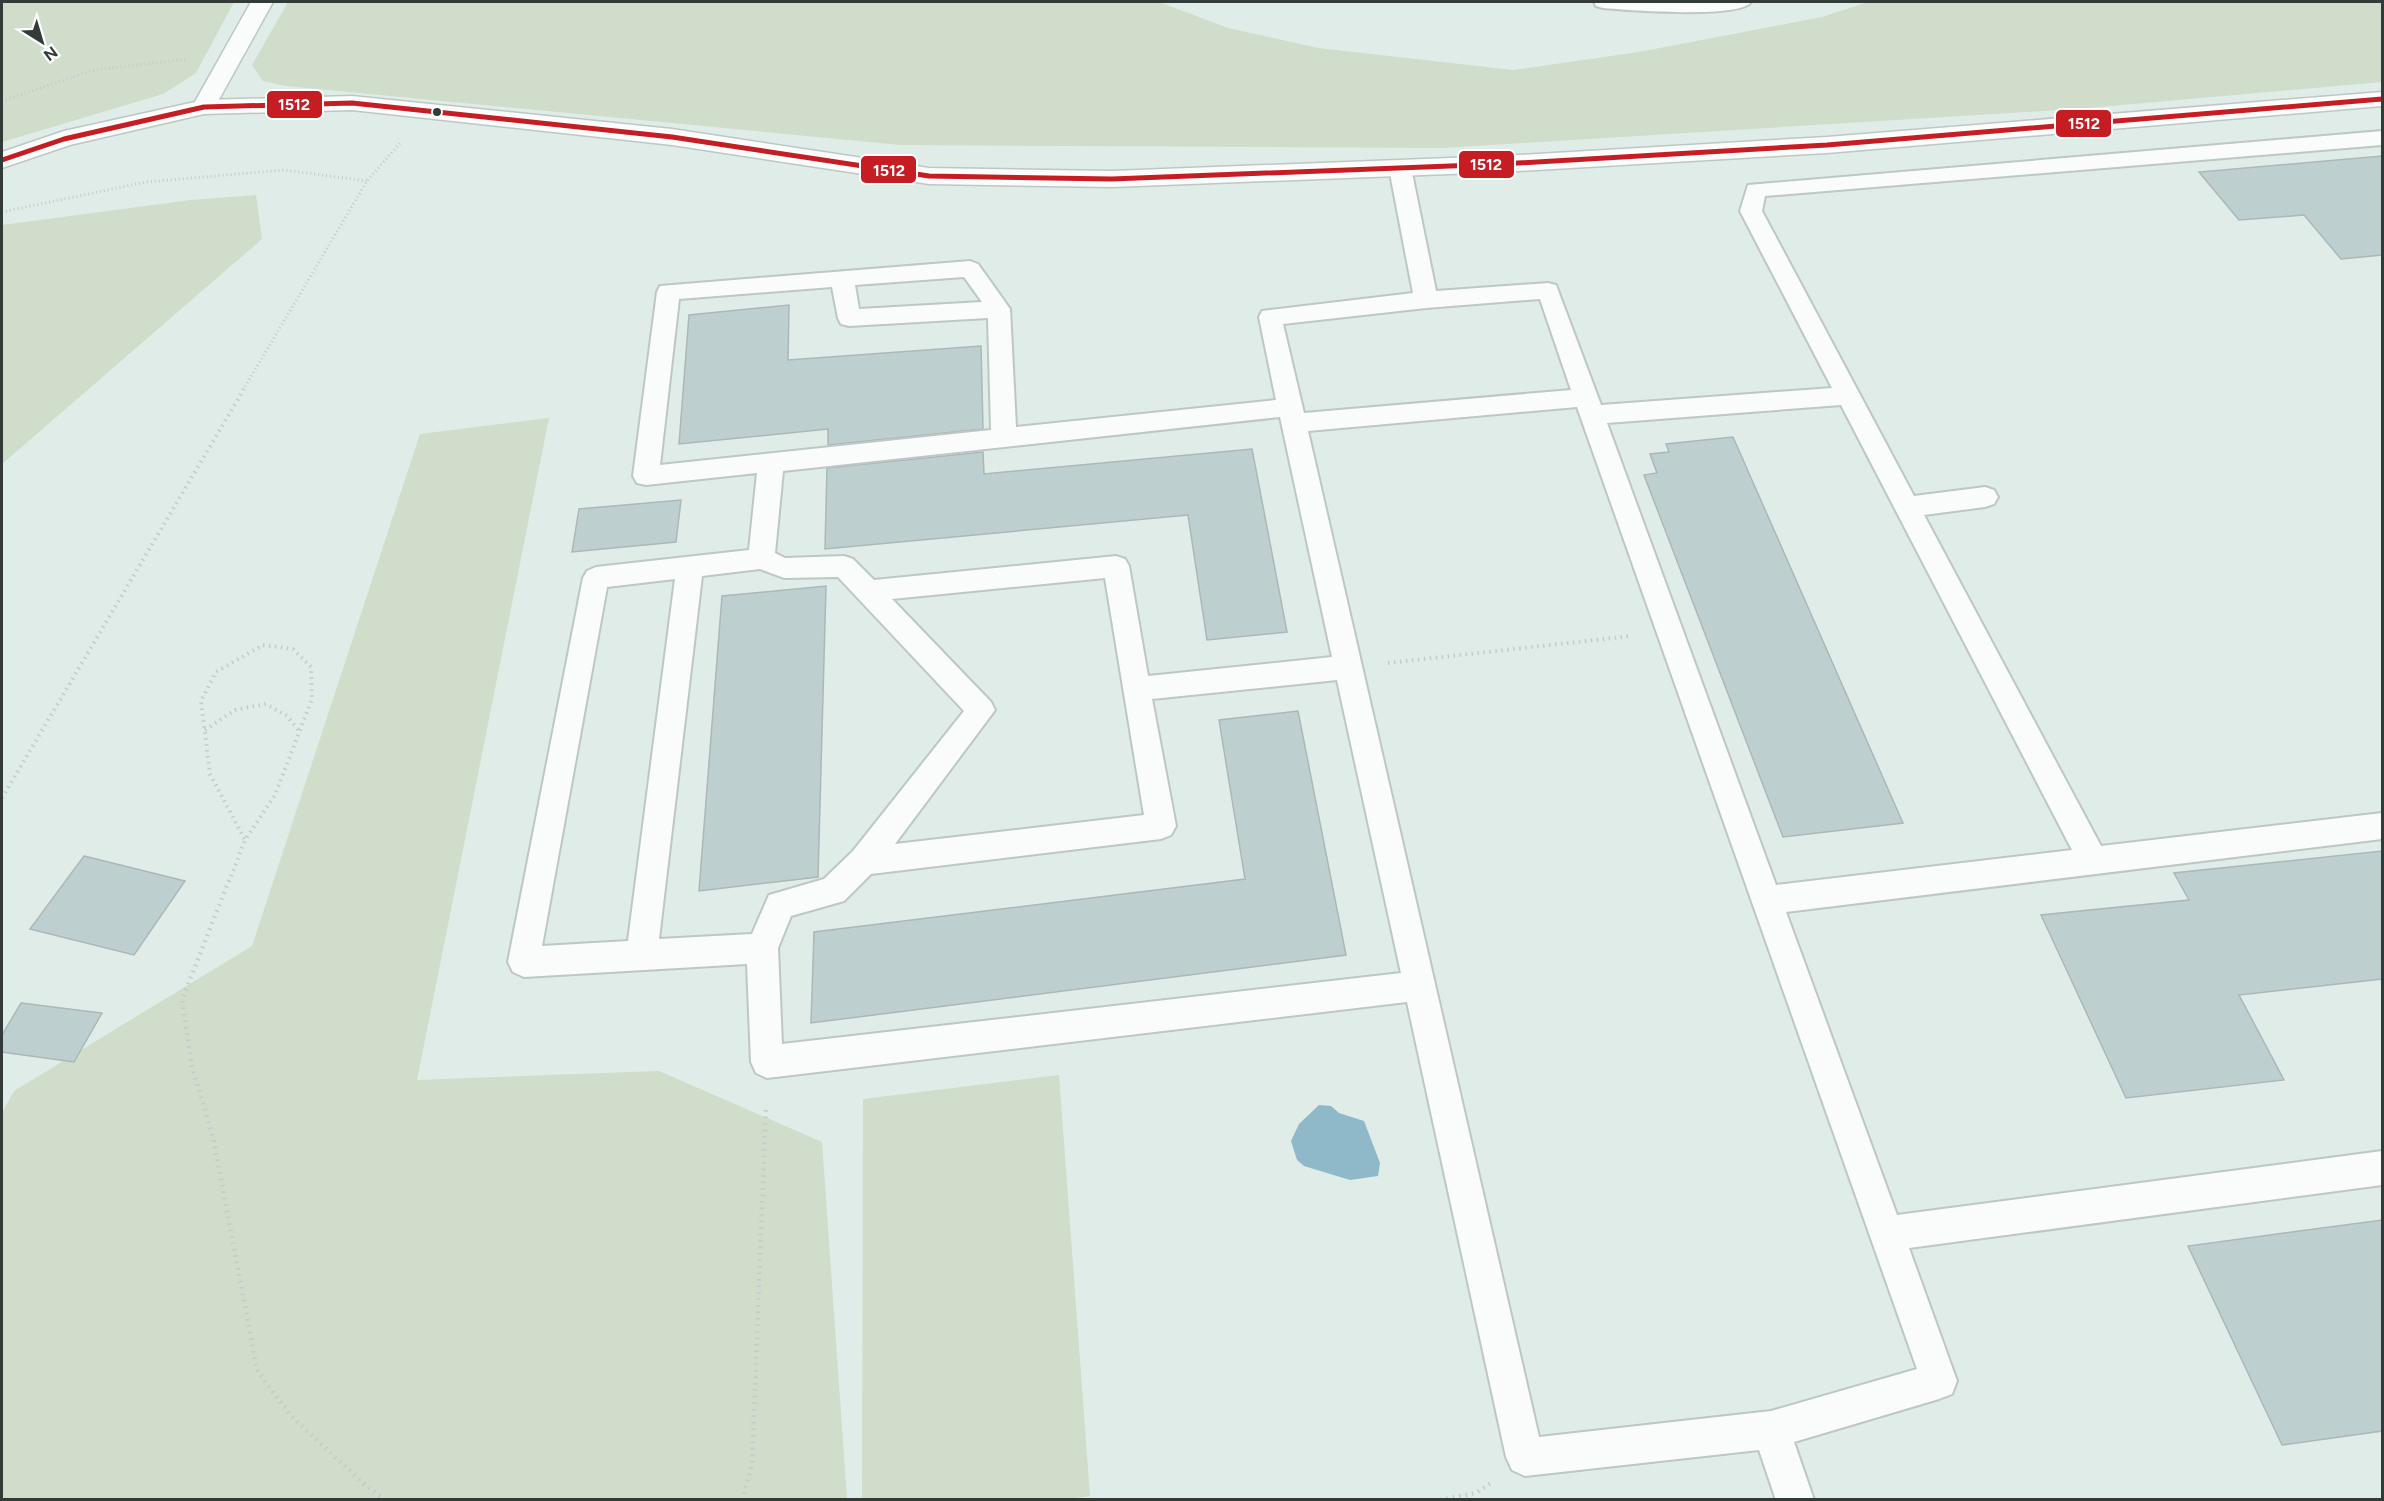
<svg xmlns="http://www.w3.org/2000/svg" width="2384" height="1501" viewBox="0 0 2384 1501" font-family="Figtree,sans-serif">
<style>
.green{fill:#cfddca}
.water{fill:#8fb8c8}
.building{fill:#bdd0cf;stroke:#adb7b6;stroke-width:1.5}
.lines{fill:none;stroke-linecap:round;stroke-linejoin:round}
.service-casing{stroke:#bdc7c4;stroke-width:4}
.tertiary-casing{stroke:#bdc7c4;stroke-width:3}
.secondary-casing{stroke:#bdc7c4;stroke-width:3}
.path-far2{stroke:#c6cbc9;stroke-width:3;stroke-dasharray:1 3;stroke-linecap:butt}
.path-far1{stroke:#c6cbc9;stroke-width:4;stroke-dasharray:1.5 4.5;stroke-linecap:butt}
.path{stroke:#c6cbc9;stroke-width:4.5;stroke-dasharray:1.5 5;stroke-linecap:butt}
.service{fill:#fafcfc;fill-rule:evenodd}
.tertiary{fill:#fafcfc;fill-rule:evenodd}
.secondary{fill:#fafcfc;fill-rule:evenodd}
.bus-1-casing{stroke:#fff;stroke-width:8}
.bus-1{stroke:#c61d23;stroke-width:5}
.bus-dot{fill:#323b38;stroke:#fff;stroke-width:2}
.line-badge{stroke:#fff;stroke-width:2}
.badge-label{font-size:16px;text-anchor:middle;font-weight:bold;fill:#fff}
</style>
<rect width="100%" height="100%" fill="#dfece8"/>
<!-- green -->
<path class="green" d="M2 2H234L196 73 163 94 2 142Z
M288 2H1159L1228 28 1318 48 1513 70 1639 52 1822 17 1868 2H2382V82L2076 109 1442 148 901 145 286 86 263 81 252 65Z
M256 195 262 239 2 464V225L191 200Z
M549 418 417 1080 659 1071 822 1142 847 1499 2 1500V1113L14 1091 252 946 420 434Z
M1059 1075 1090 1496 1061 1500 862 1499 863 1099Z"/>
<!-- water -->
<path class="water" d="M1319 1105 1331 1106 1339 1113 1364 1121 1380 1163 1378 1176 1350 1180 1304 1166 1297 1160 1291 1141 1299 1124Z"/>
<!-- building -->
<path class="building" d="M2382 156V255L2341 259 2304 215 2239 220 2199 172Z
M789 305 788 360 981 346 983 429 828 445V429L679 444 689 315Z
M1733 437 1903 823 1783 837 1644 475 1657 473 1650 454 1669 452 1666 444Z
M1252 449 1287 632 1207 640 1188 515 825 549 827 468 983 452 984 474Z
M681 500 676 542 572 552 579 509Z
M826 586 818 877 699 891 722 596Z
M1298 711 1346 955 811 1023 814 932 1245 879 1219 720Z
M2382 851V979L2239 995 2284 1080 2126 1098 2041 915 2189 900 2174 873Z
M84 856 185 881 134 955 30 929Z
M21 1003 93 1012 102 1013 74 1062 2 1052V1035Z
M2382 1220V1431L2282 1445 2188 1246Z"/>
<g class="lines">
<defs>
<path id="service" d="M1594 2H1751C1740 19 1627 10 1603 8L1596 6Z
M2382 131V145L1765 196 1762 211 1914 496 1985 487 1994 490 1998 497 1994 504 1985 507 1924 515 2101 846 2382 813V839L1786 912 1897 1215 2382 1151V1185L1909 1248 1957 1381 1952 1394 1939 1399 1794 1442 1814 1500H1776L1759 1450 1525 1476 1512 1470 1506 1457 1407 1002 767 1078 756 1073 751 1062 747 964 524 977 513 972 508 962 583 578 587 571 596 567 749 550 757 473 646 485 637 483 633 476 657 292 660 286 970 261 978 264 1010 309 1016 427 1276 400 1259 317 1262 311 1413 293 1389 168 1393 163 1400 161 1407 163 1411 168 1436 291 1548 283 1556 285 1601 405 1832 388 1740 211 1748 185ZM964 277 982 302 859 309 855 285ZM832 287 838 318 841 324 849 326 988 318 991 430 660 465 679 299ZM1540 299 1571 390 1304 413 1283 324 1426 308ZM1841 405 2072 850 1776 885 1607 423ZM1577 407 1917 1369 1771 1411 1539 1437 1308 431ZM1280 417 1332 657 1148 676 1129 566 1125 559 1116 556 874 580 853 559 844 556 785 558 775 553 783 471ZM760 569 784 578 838 577 964 711 853 851 824 879 769 895 752 934 659 939 702 576ZM1105 578 1144 815 895 844 995 710 991 702 892 599ZM675 579 628 941 542 946 607 587ZM1337 680 1401 973 782 1044 778 948 791 916 844 901 871 874 1161 839 1171 835 1176 826 1152 699Z"/>
<path id="tertiary" d="M251 2H273L212 112 204 114 196 112 192 107Z"/>
<path id="secondary" d="M2382 92V106L1827 153 1501 172 1112 187 929 184 672 145 352 110 204 114 70 145 2 168V152L64 131 204 100 352 96 672 129 929 168 1112 171 1501 156 1827 137Z"/>
</defs>
<!-- service casing -->
<use href="#service" class="service-casing"/>
<!-- tertiary casing -->
<use href="#tertiary" class="tertiary-casing"/>
<!-- secondary casing -->
<use href="#secondary" class="secondary-casing"/>
<!-- path-far2 -->
<path class="path-far2" d="M2 101 94 70 187 59
M2 212 146 182 284 170 367 181
M243 390 367 181 401 142"/>
<!-- path-far1 -->
<path class="path-far1" d="M263 645 293 649 311 667 312 699 275 795 245 840 210 774 201 701 216 672Z
M1388 663 1631 636
M205 730 235 710 266 704 287 716 299 731
M2 798 244 389
M229 882 245 840"/>
<!-- path -->
<path class="path" d="M229 880 182 1000 192 1066 213 1137 257 1370 290 1415 364 1484 385 1500
M742 1500 752 1465 766 1105
M1440 1500 1476 1493 1491 1483"/>
<!-- service -->
<use href="#service" class="service"/>
<!-- tertiary -->
<use href="#tertiary" class="tertiary"/>
<!-- secondary -->
<use href="#secondary" class="secondary"/>
<defs>
<path id="bus-1" d="M2 160 64 139 204 107 352 103 672 137 929 176 1112 179 1501 164 1827 145 2382 99"/>
</defs>
<!-- bus-1 casing -->
<use href="#bus-1" class="bus-1-casing"/>
<!-- bus-1 -->
<use href="#bus-1" class="bus-1"/>
</g>
<!-- markers -->
<circle class="bus-dot" cx="437" cy="112" r="5"/>
<g class="line-badge">
<rect x="266" y="90" width="57" height="29" rx="6" fill="#c61d23"/>
<rect x="2055" y="109" width="57" height="29" rx="6" fill="#c61d23"/>
<rect x="1458" y="150" width="57" height="29" rx="6" fill="#c61d23"/>
<rect x="860" y="155" width="57" height="29" rx="6" fill="#c61d23"/>
</g>
<g class="badge-label">
<text x="294" y="110">1512</text>
<text x="2084" y="129">1512</text>
<text x="1486" y="170">1512</text>
<text x="889" y="176">1512</text>
</g>
<!-- border -->
<rect width="2384" height="1501" fill="none" stroke="#323b38" stroke-width="6"/>
<!-- north arrow -->
<g transform="translate(42 42) rotate(143)" stroke="#ffffff" stroke-width="4.5" paint-order="stroke">
<path d="M0-4.5L10 22L0 15L-10 22Z" fill="#323b38"/>
<text y="-9" font-size="16" font-weight="bold" text-anchor="middle" fill="#323b38">N</text>
</g>
</svg>
